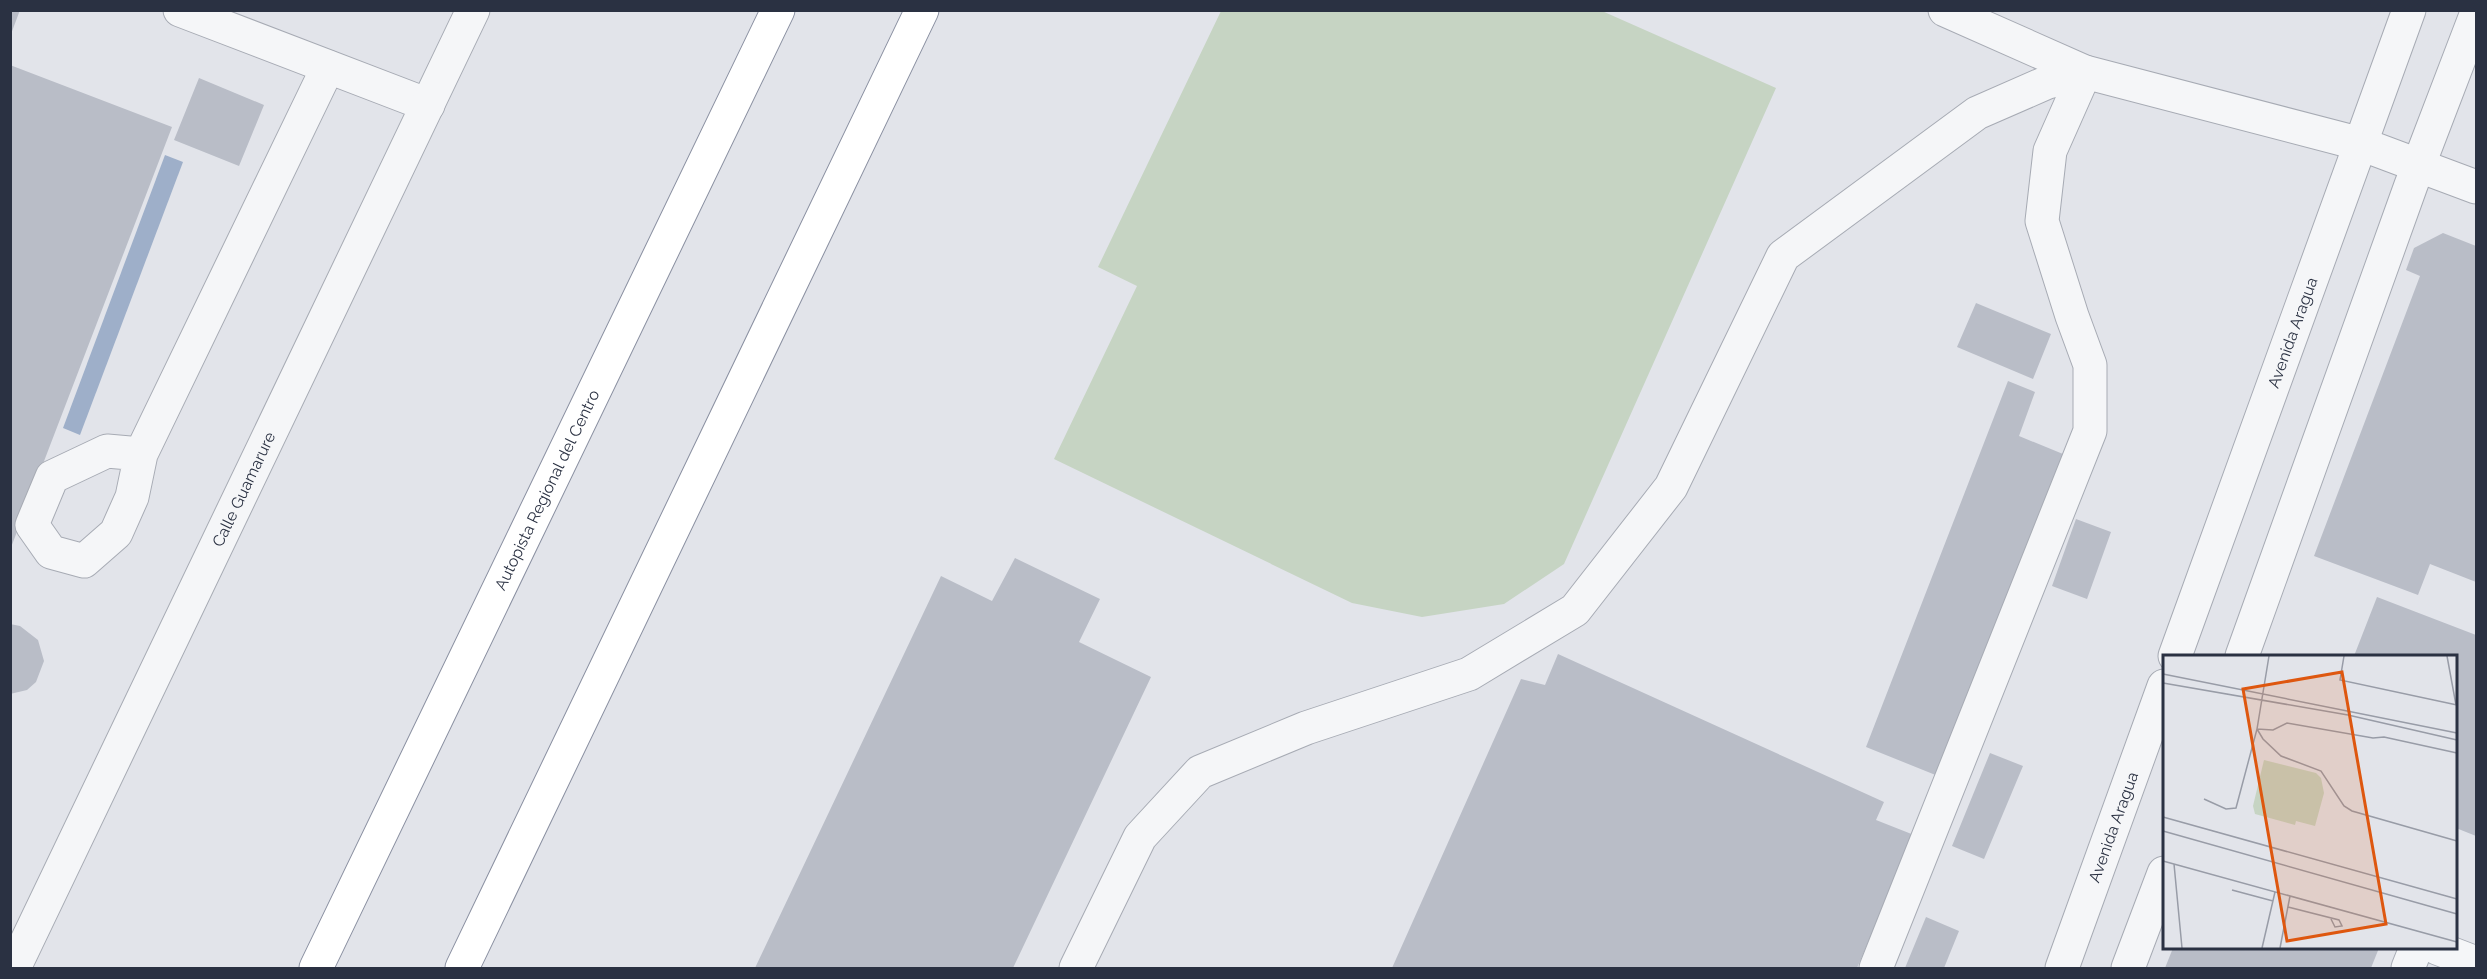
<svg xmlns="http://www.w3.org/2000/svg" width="2487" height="979" viewBox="0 0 2487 979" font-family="Raleway,sans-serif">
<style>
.green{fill:#c6d4c3}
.water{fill:#9eafc9}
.building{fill:#b9bdc7}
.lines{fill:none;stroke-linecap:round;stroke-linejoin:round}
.minor-casing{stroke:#a7abb4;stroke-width:35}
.highway-casing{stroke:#8a90a1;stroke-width:35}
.minor{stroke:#f5f6f8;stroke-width:33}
.highway{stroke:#fff;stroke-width:33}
.labels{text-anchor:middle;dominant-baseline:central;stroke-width:4.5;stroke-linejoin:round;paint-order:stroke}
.street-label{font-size:16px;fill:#2a3142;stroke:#f2f4f7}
.inset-road{fill:none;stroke:#989ca7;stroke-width:1.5}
.view{fill:#de570f;fill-opacity:0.15;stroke:#de570f;stroke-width:3}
.inset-edge{fill:none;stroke:#2a3142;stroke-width:3}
</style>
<rect width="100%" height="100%" fill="#e2e4ea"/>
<!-- green -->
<path class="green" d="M1221 11H1602L1776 88 1564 564 1504 604 1422 617 1352 603 1054 459 1137 286 1098 267Z"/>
<!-- water -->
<path class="water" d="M165 155 183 162 80 435 63 428Z"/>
<!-- building -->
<path class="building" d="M10 10H20L11 34H10Z
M10 65 172 127 10 550Z
M199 78 264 105 239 166 174 140Z
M2443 233 2476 246V582L2430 564 2418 595 2314 556 2420 276 2406 270 2414 248Z
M1976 303 2051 334 2033 379 1957 347Z
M2008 381 2035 392 2019 436 2063 454 1938 776 1866 747Z
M2076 519 2111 532 2087 599 2052 586Z
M1015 558 1100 599 1079 642 1151 677 1013 968H755L941 576 992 601Z
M2377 597 2476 635V836L2456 828V656H2354Z
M10 624 20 626 38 640 44 661 36 682 27 690 10 694Z
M1558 654 1884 802 1876 820 1914 835 1857 968H1392L1521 679 1545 685Z
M1990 753 2023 766 1984 859 1952 846Z
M1926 917 1959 931 1944 968H1905Z
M2173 948H2379L2371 968H2165Z"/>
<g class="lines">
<defs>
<g id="minor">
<path d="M180 10 428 105"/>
<path d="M141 454 107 451 52 477 32 525 51 552 84 561 116 533 132 497 141 454 328 67"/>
<path id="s1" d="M2175 656 2409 10"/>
<path d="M2242 656 2411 185 2476 15"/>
<path d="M2437 948 2476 963"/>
<path id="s2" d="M14 968 473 10"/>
<path d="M1076 968 1140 837 1200 772 1306 728 1469 674 1575 610 1671 487 1783 256 1977 113 2048 82 2085 72 2361 144 2476 187"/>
<path d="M1876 968 2090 431V365L2072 316 2042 221 2050 151 2085 72 1945 10"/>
<path id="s3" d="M2062 968 2164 686"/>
<path d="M2128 968 2164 873"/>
<path d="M2408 968 2416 948"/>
</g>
<g id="highway">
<path id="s4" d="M316 968 778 10"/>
<path d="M462 968 922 10"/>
</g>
</defs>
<!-- minor casing -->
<use href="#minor" class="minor-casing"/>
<!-- highway casing -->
<use href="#highway" class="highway-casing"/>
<!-- minor -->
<use href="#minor" class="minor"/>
<!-- highway -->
<use href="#highway" class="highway"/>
</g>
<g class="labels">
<!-- street labels -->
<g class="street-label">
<text stroke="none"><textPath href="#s1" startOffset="344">Avenida Aragua</textPath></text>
<text stroke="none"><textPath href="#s4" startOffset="531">Autopista Regional del Centro</textPath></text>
<text stroke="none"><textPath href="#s2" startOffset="531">Calle Guamarure</textPath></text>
<text stroke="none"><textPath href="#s3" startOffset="150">Avenida Aragua</textPath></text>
</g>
</g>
<!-- overview -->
<g transform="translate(2163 655)">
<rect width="294" height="294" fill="#e2e4ea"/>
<path d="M101 105 153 118 158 123 161 138 152 171 133 166 132 170 92 159 90 151Z" fill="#c6d4c3"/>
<path class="inset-road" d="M106 1 94 74 100 84 118 101 158 116 181 151 189 156 294 186M181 1 177 25 294 50M284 1 293 50M0 19 294 78M0 28 185 60 294 85M41 144 63 154 73 153 94 74 110 75 124 68 210 83 221 82 294 98M0 162 294 244M0 176 294 259M0 206 294 287M11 209 19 293M69 235 110 246M125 252 176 265 179 271 172 272 168 264M99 293 112 237M117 293 127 241"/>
<path class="view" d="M179 17 223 269 124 286 80 34Z"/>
<rect width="294" height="294" class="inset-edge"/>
</g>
<!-- border -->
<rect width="2487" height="979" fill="none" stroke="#2a3142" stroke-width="24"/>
</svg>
